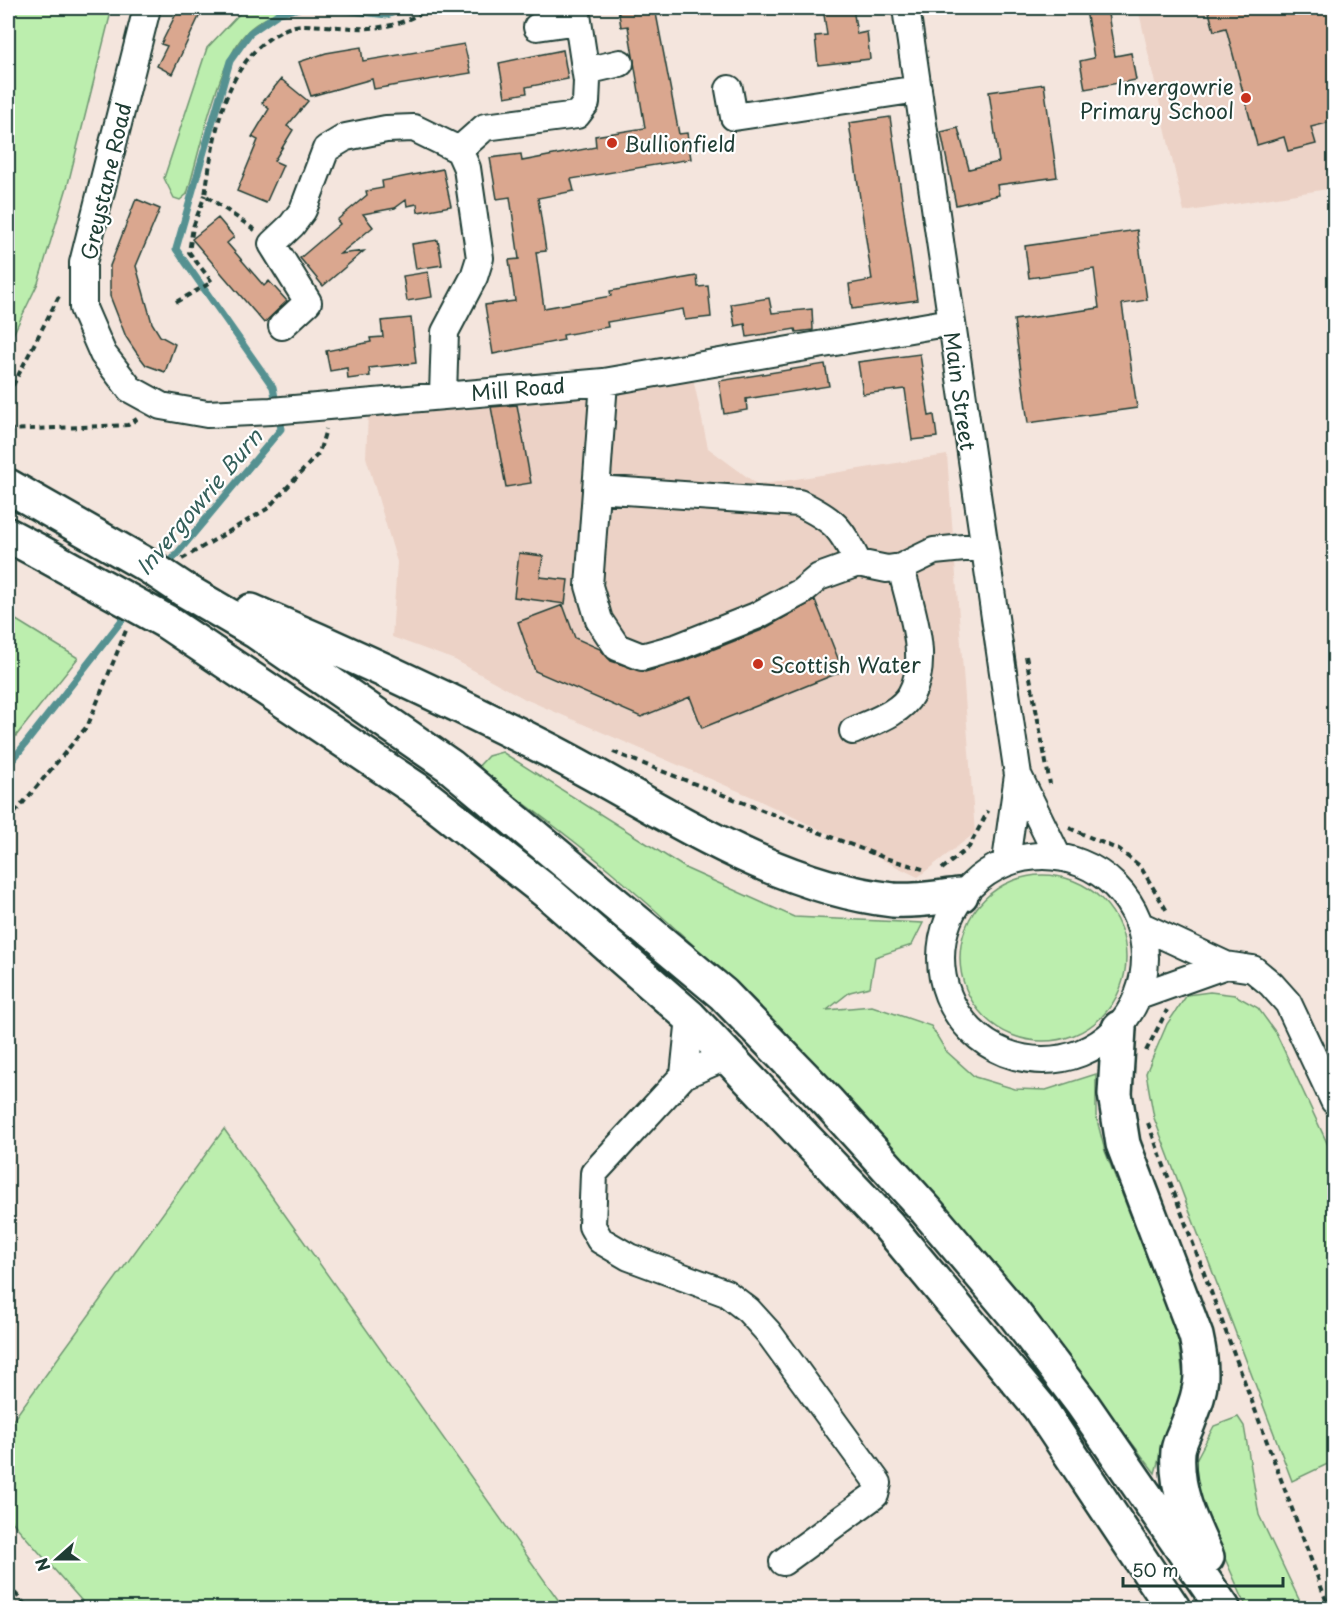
<svg xmlns="http://www.w3.org/2000/svg" width="1342" height="1616" viewBox="0 0 1342 1616" font-family="'Playpen Sans',sans-serif">
<style>
.built{fill:#ecd2c6}
.green{fill:#bceeae;stroke:#6e9671;stroke-width:1.5}
.lines{fill:none;stroke-linecap:round;stroke-linejoin:round}
.stream{stroke:#549191;stroke-width:7}
.building{fill:#daa78f;stroke:#1f3d34;stroke-width:1.5}
.minor-casing{stroke:#1f3d34;stroke-width:30}
.highway-casing{stroke:#1f3d34;stroke-width:38}
.path{stroke:#1f3d34;stroke-width:4;stroke-dasharray:6 4.5;stroke-linecap:butt}
.minor{stroke:#fff;stroke-width:26}
.highway{stroke:#fff;stroke-width:33}
.highway-bridge-casing{stroke:#1f3d34;stroke-width:38;stroke-linecap:butt}
.highway-bridge{stroke:#fff;stroke-width:33}
.poi-dot{fill:#c8321e;stroke:#fff;stroke-width:2}
.labels{text-anchor:middle;dominant-baseline:central;stroke-width:4.5;stroke-linejoin:round;paint-order:stroke}
.poi-label{font-size:21px;fill:#1f3d34;stroke:#fff;text-anchor:start}
.street-label{font-size:21px;fill:#1f3d34;stroke:#fff}
.water-label{font-size:22px;font-style:italic;fill:#35605b;stroke:#fff}
</style>
<rect width="100%" height="100%" fill="#f4e5dd"/>
<filter id="ink" filterUnits="userSpaceOnUse"><feTurbulence type="fractalNoise" baseFrequency=".0167" numOctaves="2"/><feDisplacementMap in="SourceGraphic" scale="12" xChannelSelector="R" yChannelSelector="G"/><feConvolveMatrix kernelMatrix="1 2 1 2 8 2 1 2 1" color-interpolation-filters="sRGB"/></filter>
<g filter="url(#ink)">
<!-- built -->
<path class="built" d="M1138 8H1334V188L1184 212Z
M693 378 708 448 758 485 947 455 975 833 918 877 750 796 525 699 455 660 392 637 397 562 366 457 368 414Z"/>
<!-- green -->
<path class="green" d="M8 8H112L68 184 38 283 8 345Z
M245 8H292C277 13 263 18 251 28 218 55 200 152 187 194L180 200 174 198 164 178 207 48Z
M8 615 78 658 8 746Z
M502 752 687 869 794 917 923 923 912 945 875 957 870 987 850 992 827 1010 872 1006 931 1026 946 1051 975 1077 1015 1089 1046 1090 1096 1074V1116L1105 1151 1178 1336 1184 1385 1169 1423 1155 1473C990 1257 820 1051 614 874 570 836 523 803 477 768L488 756Z
M960 958a83 83 0 1 1 166 0a83 83 0 1 1-166 0Z
M1210 992 1235 995 1258 1008 1276 1033 1334 1158V1461L1292 1481 1154 1118 1146 1073 1167 1024 1187 995Z
M224 1129 564 1608H88L8 1517V1427Z
M1238 1417 1244 1426 1259 1515 1303 1608H1247L1199 1500 1190 1471 1214 1426Z"/>
<g class="lines">
<!-- stream -->
<path class="stream" d="M327 8 387 15 405 8
M165 568 281 429 273 387 176 249 230 61 250 33 279 13 299 8
M8 766 129 611"/>
</g>
<!-- building -->
<path class="building" d="M179 8H203L172 74 157 66 167 46 161 44Z
M618 8H655L679 134 687 133 691 159 571 179 574 191 538 198 546 251 536 252 544 308 611 296 610 291 697 276 698 287 708 286 711 317 685 320 683 309 607 322 608 327 563 335 564 340 493 354 485 305 515 301 509 260 519 259 510 197 497 199 490 158 521 154 522 161 596 147 595 136 645 128 628 26 621 27Z
M823 8H853L857 34 867 32 870 59 818 65 815 36 827 35Z
M1107 8 1115 56 1131 53 1136 80 1085 89 1080 61 1094 58 1086 10Z
M1208 8H1335V121L1311 127 1316 144 1288 151 1284 137 1257 145 1226 28 1214 31Z
M464 44 471 73 374 89 372 79 311 96 299 62 326 53 361 47 363 61Z
M563 50 568 79 526 87 527 93 505 97 499 63Z
M281 79 308 101 287 126 293 130 274 161 283 165 266 203 237 191 258 140 252 137 269 109 262 103Z
M1044 84 1057 177 997 185 999 195 956 205 941 132 958 128 969 169 999 162 989 92Z
M890 117 917 300 852 309 849 284 872 280 849 123Z
M443 169 451 206 418 212 417 204 407 206 406 200 395 208 363 214 373 227 340 254 364 251 323 286 300 258 340 224 337 220 367 195 366 191 383 188 382 181Z
M136 199 160 209 136 266 152 323 160 336 175 344 165 372 146 365 136 352 126 337 110 296V266Z
M218 218 234 237 227 243 264 286 269 281 287 301 264 323 192 239Z
M1137 230 1147 300 1122 304 1137 408 1028 423 1014 320 1099 308 1094 269 1029 278 1025 246Z
M438 240 442 265 416 269 412 244Z
M428 272 432 297 407 301 403 276Z
M769 298 772 313 812 309 813 330 796 332 795 329 747 337 745 324 735 326 731 304Z
M411 318 416 363 369 368 370 376 348 379 347 368 330 371 326 351 371 342 370 338 383 337 381 321Z
M920 354 929 416 934 415 937 437 912 440 905 389 863 394 858 362Z
M825 364 829 386 746 399 747 410 724 414 719 381Z
M517 405 531 483 506 487 491 407Z
M519 553 543 556 540 577 568 580 565 604 514 597Z
M815 600 843 671 702 728 690 697 641 717 535 671 518 622 563 605 575 638 600 649 611 661 645 672 684 661 762 630Z"/>
<g class="lines">
<defs>
<path id="minor" d="M147 8 83 263V308L103 354 130 389 161 406 207 414 271 411 604 382 951 322
M906 8 1018 775 1006 861
M537 27 578 21
M586 71 620 63
M729 89 734 117 918 89
M459 150 485 127 577 115 586 103 587 81 576 8
M282 326 308 302 272 244 292 225 303 210 326 149 346 137 386 129 414 128 459 150 467 168 480 258 474 277 445 332 443 394
M604 382 589 586 599 620 617 647 642 657 678 647 756 616 801 592 819 577 858 563 887 569 901 567 934 551 984 546
M596 489 799 503C834 520 841 527 858 563
M853 731C872 722 901 713 911 694 931 658 909 604 901 567
M1018 775 1057 855
M941 958a102 102 0 1 1 204 0a102 102 0 1 1-204 0Z
M1142 926 1226 965 1253 969 1271 984 1288 1003 1334 1101
M1139 996 1226 965
M731 1059 716 1061 684 1075 594 1173 592 1226 600 1240 629 1257 726 1293 748 1310 768 1332 878 1483 875 1495 783 1562
M684 1075 690 1017"/>
<path id="highway" d="M8 486 150 567
M8 535 40 552
M183 589 255 631 450 766 723 994 828 1102 926 1210 1015 1315 1081 1402 1223 1608
M251 611C349 653 444 697 539 745 653 802 763 885 893 900 915 902 939 897 961 895
M165 621 416 789 548 893 690 1017 887 1224 1039 1407 1173 1608
M1119 1028 1115 1094 1123 1144 1196 1336C1204 1372 1203 1387 1189 1421 1186 1430 1179 1441 1178 1451 1175 1490 1191 1523 1207 1557"/>
</defs>
<!-- minor casing -->
<use href="#minor" class="minor-casing"/>
<!-- highway casing -->
<use href="#highway" class="highway-casing"/>
<!-- path -->
<path class="path" d="M255 230 205 195C214 139 221 70 273 36 281 31 292 25 303 25 355 26 381 38 430 8
M176 302 212 282 189 252 193 227 205 195
M8 395 60 294
M8 430 128 425 137 419
M182 559 267 509 319 453 326 429
M1026 656 1050 784
M613 752 885 858 926 870
M8 821 88 725 127 628
M1069 828 1119 850 1140 866 1167 911
M942 869 969 847 988 811
M1146 1051 1167 1010
M1148 1123 1329 1608
M8 1585 28 1608"/>
<!-- minor -->
<use href="#minor" class="minor"/>
<!-- highway -->
<use href="#highway" class="highway"/>
<defs>
<path id="highway-bridge" d="M40 552 165 621
M150 567 183 589"/>
</defs>
<!-- highway-bridge casing -->
<use href="#highway-bridge" class="highway-bridge-casing"/>
<!-- highway-bridge -->
<use href="#highway-bridge" class="highway-bridge"/>
</g>
</g>
<!-- markers -->
<g class="poi-dot">
<circle cx="1246" cy="98" r="6"/>
<circle cx="612" cy="143" r="6"/>
<circle cx="758" cy="664" r="6"/>
</g>
<g class="labels">
<!-- poi labels -->
<g class="poi-label">
<text x="1234" y="86" text-anchor="end">Invergowrie<tspan x="1234" dy="24">Primary School</tspan></text>
<text x="624" y="143">Bullionfield</text>
<text x="770" y="664">Scottish Water</text>
</g>
<!-- street labels -->
<g class="street-label">
<text transform="translate(105 181) rotate(-77)">Greystane Road</text>
<text transform="translate(518 388) rotate(-5)">Mill Road</text>
<text transform="translate(961 391) rotate(82)">Main Street</text>
</g>
<!-- water labels -->
<g class="water-label">
<text transform="translate(198 501) rotate(-50)">Invergowrie Burn</text>
</g>
</g>
<!-- margin -->
<rect width="1342" height="1616" fill="none" stroke="#fff" stroke-width="30"/>
<rect x="15" y="15" width="1312" height="1586" fill="none" stroke="#1f3d34" stroke-width="2" filter="url(#ink)"/>
<!-- north arrow -->
<g transform="translate(57 1559) rotate(249)" stroke="#ffffff" stroke-width="4.5" paint-order="stroke">
<path d="M0-4.5L10 22L0 15L-10 22Z" fill="#1f3d34"/>
<text y="-9" font-size="16" font-weight="bold" text-anchor="middle" fill="#1f3d34">N</text>
</g>
<!-- scale -->
<path d="M1123 1577v9h160v-9" fill="none" stroke="#1f3d34" stroke-width="3"/>
<text x="1132" y="1577" font-size="18" fill="#1f3d34" stroke="#ffffff" stroke-width="4.5" paint-order="stroke">50 m</text>
</svg>
